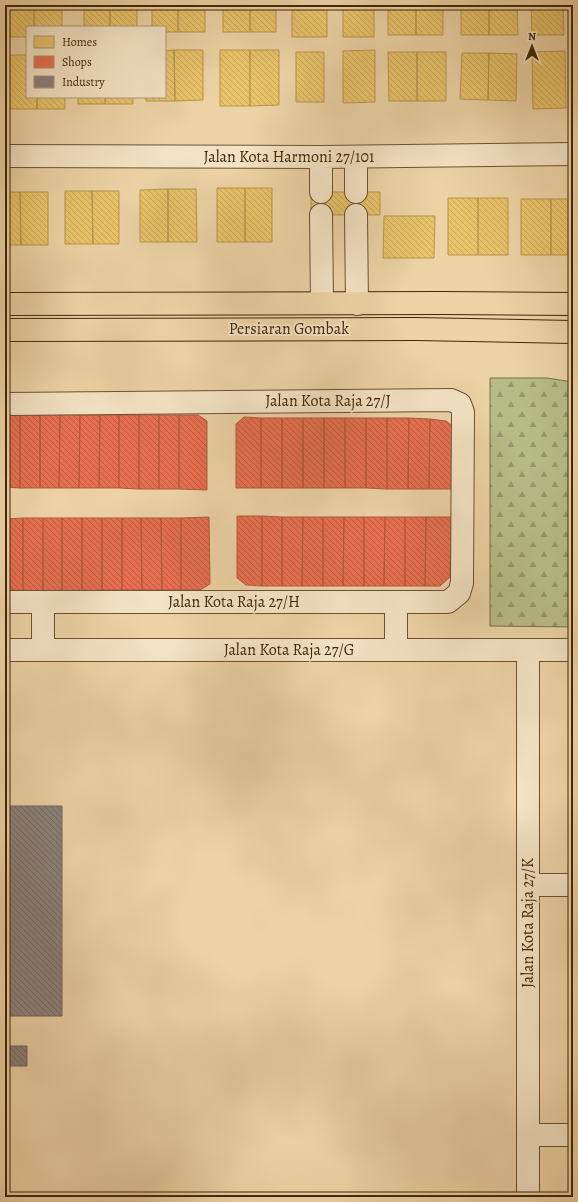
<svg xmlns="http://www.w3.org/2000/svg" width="578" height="1202" viewBox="0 0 578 1202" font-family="Alegreya,serif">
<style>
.forest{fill:url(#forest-firs);stroke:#7c7248}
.homes{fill:url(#homes-back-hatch);stroke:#b7954d}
.shops{fill:url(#shops-back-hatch);stroke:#b5593b}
.industry{fill:url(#industry-back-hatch);stroke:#746659}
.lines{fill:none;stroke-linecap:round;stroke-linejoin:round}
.minor-casing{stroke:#6c522f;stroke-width:24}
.major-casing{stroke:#412708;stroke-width:24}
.minor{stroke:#f3e2c4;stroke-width:22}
.major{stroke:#ecd2a5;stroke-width:22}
.labels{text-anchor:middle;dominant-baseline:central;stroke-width:4;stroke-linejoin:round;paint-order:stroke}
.street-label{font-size:16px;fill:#412708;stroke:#f3e2c4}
</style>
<defs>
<pattern id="forest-firs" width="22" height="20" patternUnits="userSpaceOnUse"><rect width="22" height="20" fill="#b7bc87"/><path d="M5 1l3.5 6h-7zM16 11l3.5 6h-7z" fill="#96996c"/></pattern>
<pattern id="homes-back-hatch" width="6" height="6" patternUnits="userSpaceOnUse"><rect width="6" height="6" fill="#e9c46a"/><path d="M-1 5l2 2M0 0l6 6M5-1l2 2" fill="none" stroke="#c9a85a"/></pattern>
<pattern id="shops-back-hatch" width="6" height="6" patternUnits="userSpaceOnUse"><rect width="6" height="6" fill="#e76f51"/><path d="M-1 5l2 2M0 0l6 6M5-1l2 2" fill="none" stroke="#bd5b41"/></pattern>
<pattern id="industry-back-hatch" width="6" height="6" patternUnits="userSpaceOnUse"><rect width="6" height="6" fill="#8a817c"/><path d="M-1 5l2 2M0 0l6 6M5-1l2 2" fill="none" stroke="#726a64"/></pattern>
</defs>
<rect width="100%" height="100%" fill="#ecd2a5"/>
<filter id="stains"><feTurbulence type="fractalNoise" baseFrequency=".005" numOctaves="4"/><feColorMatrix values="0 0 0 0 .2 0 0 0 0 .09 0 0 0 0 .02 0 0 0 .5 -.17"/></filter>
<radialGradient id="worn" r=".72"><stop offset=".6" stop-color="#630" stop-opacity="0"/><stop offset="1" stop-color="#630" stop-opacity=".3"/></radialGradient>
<!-- forest -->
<path class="forest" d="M490 378H547L573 382V627L490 626Z"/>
<!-- homes -->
<path class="homes" d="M6 5H34V27H27V37H6Z
M34 5H62V27H34Z
M84 5H110V27H84Z
M110 5H137V27H110Z
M152 5H178V32H165V27H152Z
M178 5H205V32H178Z
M223 5H250V32H223Z
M250 5H276V32H250Z
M292 5H327V37H292Z
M343 5H374V37H343Z
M388 5H416V35H388Z
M416 5H443V35H416Z
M461 5H489V35H461Z
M489 5H517L518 35H489Z
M531 5H563L564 35H532Z
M174 50 175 101H146V97H165V51Z
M174 50H203V100L175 101Z
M220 50H250V106H220Z
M250 50H279V105L250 106Z
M375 50V102L343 103V51Z
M565 51 566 108 533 109 532 52Z
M296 52H324V102H296Z
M388 52H417V101H389Z
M417 52H446V101H417Z
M462 53H489L488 100 460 99Z
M489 53 517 54 516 101 488 100Z
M9 55H27V97H37V109H9Z
M37 97H65V109H37Z
M78 97H105V104H78Z
M105 97H133V104H105Z
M217 188H245V242H217Z
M245 188H272V242H245Z
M168 189H196L197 242H168Z
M168 189V242H140V190Z
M65 191H92L93 244H65Z
M92 191H119V244H93Z
M5 192H20L21 245H5Z
M20 192H48V245H21Z
M311 192H380V215H311Z
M448 198H478V255H448Z
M478 198H508V255H478Z
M521 199H551V255H521Z
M551 199H573V255H551Z
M384 216H435L434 258H383Z"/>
<!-- shops -->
<path class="shops" d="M5 414H20V488L5 487Z
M20 414H40V488H20Z
M40 414H60L59 488H40Z
M60 414 80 415 79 488H59Z
M80 415H100L99 488H79Z
M100 415H119V488H99Z
M119 415H139V489L119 488Z
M139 415H159V489H139Z
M159 415H179V489H159Z
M179 415H198L207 421V490L179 489Z
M244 417 261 418V488H236V424Z
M261 418H282V488H261Z
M282 418H303V488H282Z
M303 418H324V488H303Z
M324 418H345V488H324Z
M345 418H366V488H345Z
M366 418H387V489L366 488Z
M387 418H409L408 489H387Z
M409 418 430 419 429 489H408Z
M430 419 446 421 454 427 453 489H429Z
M237 516H262V586L246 585 237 578Z
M262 516 282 517V586H262Z
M209 517 210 584 200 590H181V518Z
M282 517H303L302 586H282Z
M303 517H323V586H302Z
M323 517H344L343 586H323Z
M344 517H364V586H343Z
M364 517H385L384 586H364Z
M385 517H405V586H384Z
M405 517H426L425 586H405Z
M426 517H452L450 577 440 586H425Z
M23 518H43V591H23Z
M23 518V591L9 589 5 587V519Z
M43 518H62V591H43Z
M62 518H82V591H62Z
M82 518H102V590L82 591Z
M102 518H122V590H102Z
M122 518H141L142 590H122Z
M141 518H161L162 590H142Z
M161 518H181V590H162Z"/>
<!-- industry -->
<path class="industry" d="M5 806H62V1016H5Z
M5 1046H27V1066H5Z"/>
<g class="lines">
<defs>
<path id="minor" d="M5 156 321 157 573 154
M321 157V192
M356 157V192
M321 215 322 303
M356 215 357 304
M5 404 451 400 460 404 463 412 462 583 459 593 448 602H5
M43 602V650
M396 602V650
M5 650H573
M528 650V1197
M528 885H573
M528 1135H573"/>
<path id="major" d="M5 304 442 303 573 304
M5 330 416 329 573 332"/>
</defs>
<!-- minor casing -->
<use href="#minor" class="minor-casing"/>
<!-- major casing -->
<use href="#major" class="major-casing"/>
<!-- minor -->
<use href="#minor" class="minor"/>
<!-- major -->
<use href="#major" class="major"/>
</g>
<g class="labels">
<!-- street labels -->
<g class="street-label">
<text x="289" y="157">Jalan Kota Harmoni 27/101</text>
<text x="289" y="329">Persiaran Gombak</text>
<text x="328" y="401">Jalan Kota Raja 27/J</text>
<text x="234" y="602">Jalan Kota Raja 27/H</text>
<text x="289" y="650">Jalan Kota Raja 27/G</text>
<text transform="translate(528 923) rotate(-90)">Jalan Kota Raja 27/K</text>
</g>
</g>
<!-- margin -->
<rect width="578" height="1202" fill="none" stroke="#ecd2a5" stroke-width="20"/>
<rect x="6" y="6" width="566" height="1190" fill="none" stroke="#412708" stroke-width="2"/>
<rect x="10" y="10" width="558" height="1182" fill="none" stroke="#412708"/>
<!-- legend -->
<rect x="26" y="26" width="140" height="72" fill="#f3e2c4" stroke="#ac9779"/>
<rect x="34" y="36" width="20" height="12" fill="#e9c46a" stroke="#ac9779"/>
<text x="62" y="46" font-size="12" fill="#412708">Homes</text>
<rect x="34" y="56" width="20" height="12" fill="#e76f51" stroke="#ac9779"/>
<text x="62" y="66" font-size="12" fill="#412708">Shops</text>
<rect x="34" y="76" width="20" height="12" fill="#8a817c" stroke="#ac9779"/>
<text x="62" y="86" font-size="12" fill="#412708">Industry</text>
<!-- north arrow -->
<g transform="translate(532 46)" stroke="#f3e2c4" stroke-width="3" paint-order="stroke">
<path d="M0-3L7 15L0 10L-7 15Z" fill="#412708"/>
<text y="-6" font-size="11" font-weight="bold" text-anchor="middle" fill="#412708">N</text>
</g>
<rect width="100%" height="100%" filter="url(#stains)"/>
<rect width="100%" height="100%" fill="url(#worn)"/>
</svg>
